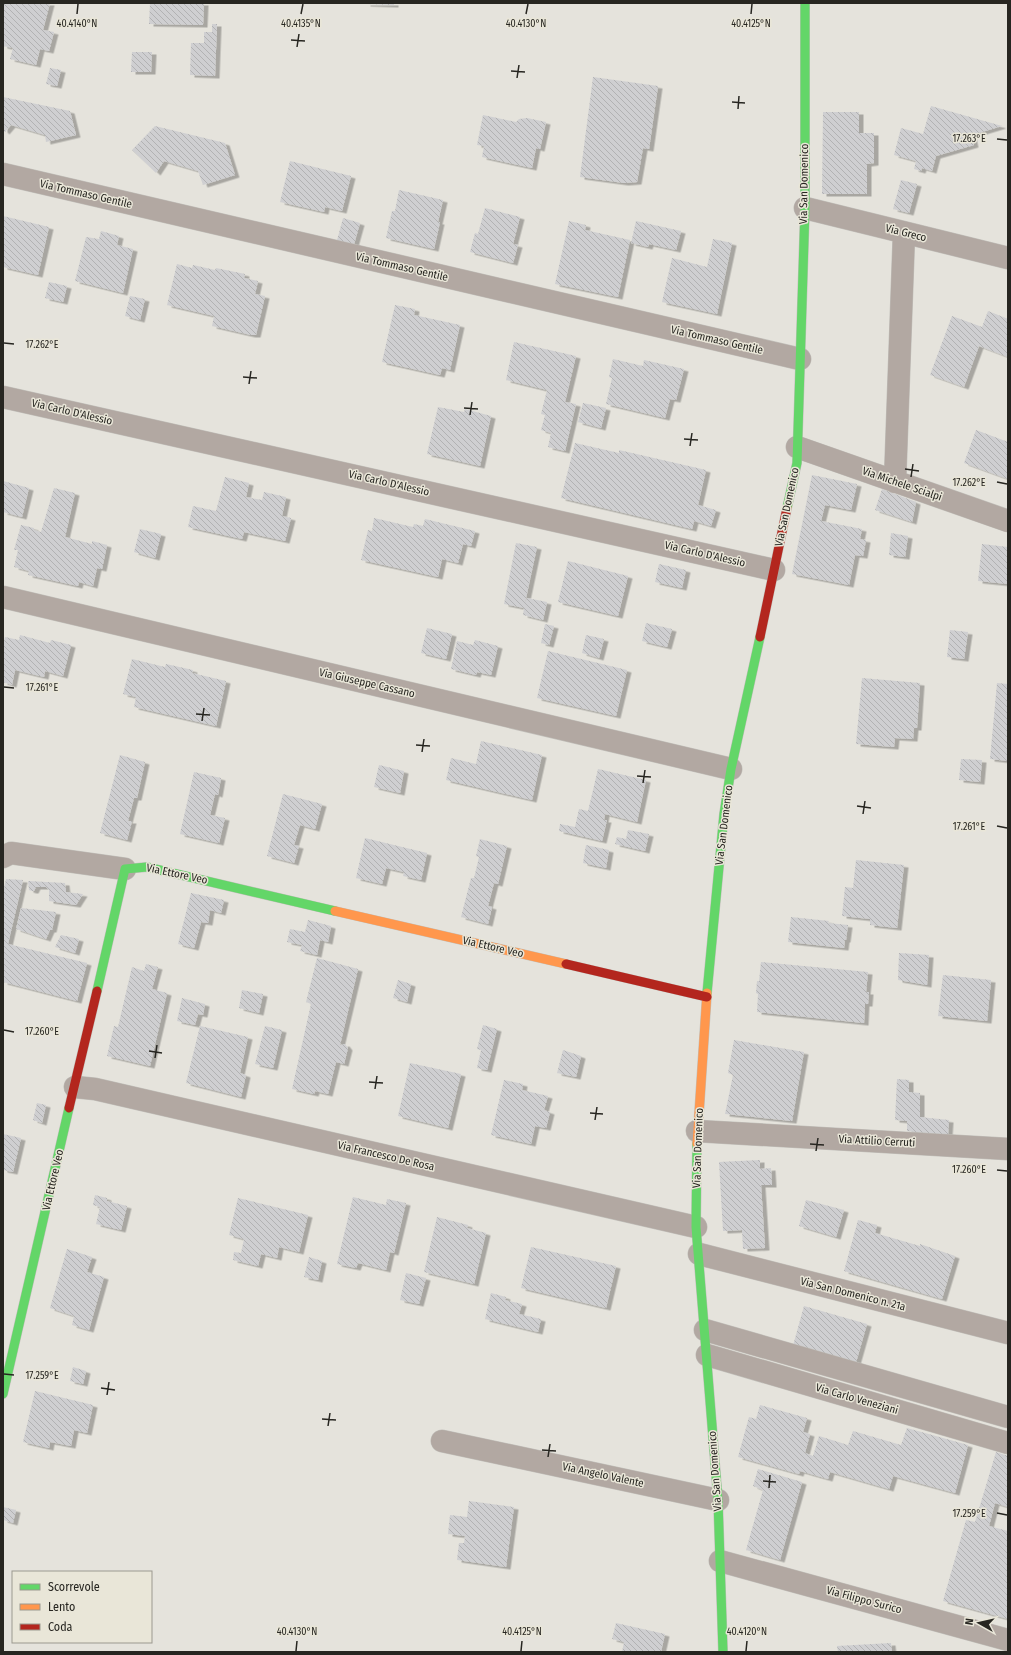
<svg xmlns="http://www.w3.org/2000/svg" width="1011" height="1655" viewBox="0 0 1011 1655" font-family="'Fira Sans Condensed',sans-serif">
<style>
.building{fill:url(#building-back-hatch);filter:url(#shadow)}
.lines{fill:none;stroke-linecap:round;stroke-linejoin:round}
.street-casing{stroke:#c2c0bb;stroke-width:23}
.fast-casing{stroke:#c2c0bb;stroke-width:10}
.slow-casing{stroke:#c2c0bb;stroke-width:10}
.jam-casing{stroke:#c2c0bb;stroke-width:10}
.street{stroke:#b2a8a2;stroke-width:22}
.fast{stroke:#63d668;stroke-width:9}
.slow{stroke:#ff974d;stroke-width:9}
.jam{stroke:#b3261e;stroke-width:9}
.ticks{fill:none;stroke:#272621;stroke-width:1.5}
.labels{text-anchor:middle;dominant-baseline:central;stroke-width:3;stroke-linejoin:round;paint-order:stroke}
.street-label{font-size:11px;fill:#272621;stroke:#e9e6d8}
.ticks-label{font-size:10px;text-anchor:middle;fill:#272621;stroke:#e9e6d8;stroke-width:3;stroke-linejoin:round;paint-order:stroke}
</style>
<defs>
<pattern id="building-back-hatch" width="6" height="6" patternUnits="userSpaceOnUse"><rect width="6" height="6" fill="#cfcfd1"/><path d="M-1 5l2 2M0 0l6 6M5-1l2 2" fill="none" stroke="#b2b2b3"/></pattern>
<filter id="shadow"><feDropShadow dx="4.5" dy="2.5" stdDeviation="0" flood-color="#0004"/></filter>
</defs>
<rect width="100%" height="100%" fill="#e5e3dc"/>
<!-- building -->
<path class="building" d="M3 3H50L43 30 54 32 49 51 40 49 36 65 10 59 13 48 3 46Z
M150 3H204L203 25 149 24Z
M366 3H394V5L366 4Z
M212 24H217L215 76 190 75 191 43H204V32H212Z
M132 52H152L151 72H131Z
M50 68 61 70 57 86 46 84Z
M593 77 658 86 649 149 643 148 637 182 624 183 580 177Z
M3 97 70 111 76 135 46 142 45 135 11 125 5 132 3 130Z
M931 106 1002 126 972 135 974 145 936 156 932 171 922 168 921 171 914 169 916 161 894 155 901 128 923 134Z
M823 112H859V133H874V163L867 164V194H822Z
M483 115 516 122 519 119 527 118 546 122 540 149 536 148 532 168 482 157 484 146 477 145Z
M155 126 225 143 235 175 203 185 198 171 164 161 156 173 132 150Z
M290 161 351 176 342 211 325 207 324 212 280 202Z
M901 180 917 184 909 213 893 209Z
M399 190 443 200 438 222H440L434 249 386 238 392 211H395Z
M485 208 520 217 513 244 518 245 513 263 470 252 475 233 478 234Z
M3 216 49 227 38 275 3 267Z
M343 218 360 223 353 248 336 244Z
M569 221 586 225 585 230 630 240 618 297 555 284Z
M636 221 681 231 676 250 649 244 648 247 631 243Z
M101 231 119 236 117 245 133 249 123 293 75 281 86 237 99 239Z
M713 239 732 243 717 314 662 302 672 258 707 267Z
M177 264 192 268 193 265 215 270 216 268 245 274 244 278 258 281 255 294 265 296 256 335H251L212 326 214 316 167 305Z
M49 282 67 286 63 302 45 298Z
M130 296 145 299 140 320 125 316Z
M395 305 415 309 414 315 460 325 450 370 442 368 440 375 382 362Z
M988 311 1008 319V357L979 346 964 387 930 375 952 316 982 327Z
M514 342 576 356 565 402 576 404 565 451 548 447 551 433 541 430 545 415 541 414 547 390 506 380Z
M613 359 643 366 644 360 684 369 676 400 670 399 665 418 606 404 612 378 609 377Z
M583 403 606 408 601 428 578 422Z
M438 407 464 412 465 409 491 416 480 466 427 454Z
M976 430 1008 442V479L964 463Z
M575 443 619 453V450L706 470 698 505 716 510 711 526 694 521 692 529 561 498Z
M812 475 857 484 851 510 825 505 821 521 862 529 860 539 866 540 863 556 855 555 849 585 792 574Z
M225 477 249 483 246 497 262 500 264 492 286 497 282 516 291 518 285 541 244 532 242 539 188 527 193 506 216 511Z
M3 481 29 488 22 517 3 512Z
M54 488 75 493 65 537 92 544V541L107 545 102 569 97 568 93 586 79 582 78 586 28 575 29 571 14 567 18 550H14L21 525 34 528V530L41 532Z
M882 489 916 502 912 522 875 510Z
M374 518 413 527 414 524 423 526 425 519 475 531 471 546 463 544 458 563 442 559 438 577 361 560 368 530 372 531Z
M140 529 161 534 155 558 134 552Z
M891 533 908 536 905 557 889 555Z
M516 543 537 547 525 603 527 598 547 602 543 620 523 615 524 608 504 604Z
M982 544 1008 547V584L978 581Z
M568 561 628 576 618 616 558 602Z
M659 564 686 570 682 588 655 582Z
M646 623 672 629 667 647 642 641Z
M545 624 554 626 549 645 541 643Z
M427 628 452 634 446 659 421 653Z
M950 630 968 632 964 659 947 657Z
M20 635 50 643 51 640 71 645 63 676 45 671 44 677 15 670 12 685 3 682V646L5 637 19 640Z
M586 635 604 639 599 658 582 653Z
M475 640 498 646 491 675 477 672 476 675 451 669 457 641 473 645Z
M548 651 627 670 616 716 537 698Z
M132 659 165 667 166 664 193 670 192 673 226 681 216 726 134 707 136 697 123 694Z
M862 678 920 683 917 728H914L913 739 895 738 894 747 856 744Z
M997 683 1008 684V761L990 759Z
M481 741 542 755 532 800 446 780 451 758 476 764Z
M120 755 145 762 137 798H134L128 821H132L127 840 100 833Z
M961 759 982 760 980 782 959 780Z
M379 765 404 771 400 793 374 787Z
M598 769 646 780 637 822 605 814 604 820H607L602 841 559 831 560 824 575 827 579 809 588 811Z
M194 772 221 778 218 795 215 794 210 815 225 818 219 843 180 834Z
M283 794 322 804 315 829 300 825 294 845 299 846 294 863 267 856Z
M628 830 649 834 645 851 615 844 617 837 626 839Z
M365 838 427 853 421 880 403 876 404 872 386 868 382 884 356 878Z
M480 839 507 846 498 884 494 883 488 906 492 907 488 924 461 917 471 878H474L479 857 476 856Z
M586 845 609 850 606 868 583 863Z
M856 860 904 865 897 928 870 925V919L842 916 845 887 853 888Z
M6 879 23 880 8 944 87 963 77 1001 3 982V892Z
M28 881 65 883 66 892 83 894 76 905 49 901V890L46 887H36L34 891H32L29 890Z
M191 893 224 900 221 913 210 910 208 923 201 922 194 948 178 944Z
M21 908 56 912 52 930H50L46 939 16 929Z
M791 917 829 921 828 923 848 925 846 940H845L844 948 788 942Z
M308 920 331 926 328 942 320 940 317 955 300 951 302 945 287 942 290 929 305 932Z
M61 935 79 939 75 953 55 947Z
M899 953 929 955 927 985 898 980Z
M317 958 358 969 340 1045 345 1044 348 1048 344 1064 336 1062 328 1094 315 1091 314 1094 292 1089 311 1004 306 1002Z
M761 962 868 972 866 992H869L868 1004H865L864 1023 757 1012 758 994 756 993 757 981H759Z
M146 964 158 967 152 989 167 993 150 1066 107 1056 114 1026 118 1027 132 967 144 971Z
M943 975 991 980 987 1021 938 1016Z
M398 980 411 984 407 1002 393 998Z
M242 990 263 994 259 1013 239 1008Z
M182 998 205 1004 203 1015 198 1014 195 1025 177 1021Z
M483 1025 497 1029 487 1070 477 1068 481 1050 477 1049Z
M200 1026 248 1037 240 1073 246 1075 241 1097 186 1083Z
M265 1026 282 1030 273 1068 255 1064Z
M734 1040 804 1052 792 1121 725 1114 733 1075 728 1073Z
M563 1050 581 1056 576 1077 557 1073Z
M410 1063 461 1074 448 1128 398 1116Z
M897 1079 909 1080V1092L920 1093V1117L949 1120 948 1135 907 1131V1121L895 1120Z
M504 1080 523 1084 522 1090 548 1096 544 1110 550 1112 546 1128 535 1126 531 1144 491 1135Z
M37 1103 46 1105 42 1123 33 1120Z
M3 1134 21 1138 13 1172 3 1170Z
M760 1160V1169L771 1168 772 1185H761L765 1248 743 1249 742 1230 723 1231 719 1162Z
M95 1195 107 1198V1201L127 1206 121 1230 96 1224 100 1207 93 1205Z
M353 1197 386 1205 387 1199 406 1203 394 1253 390 1252 386 1270 358 1263 356 1268 337 1264Z
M238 1198 308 1215 299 1252 279 1247 277 1258 261 1254 258 1266 233 1260 234 1252 241 1253 244 1239 229 1235Z
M806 1200 844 1210 836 1237 799 1226Z
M437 1217 468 1225 467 1228 486 1233 474 1284 424 1272Z
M858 1220 877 1225 875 1233 920 1246V1244L955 1256 942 1299 844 1271Z
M531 1247 616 1266 606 1308 521 1288Z
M67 1249 92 1257 87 1272 104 1277 89 1330 72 1325 74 1316 50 1308Z
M309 1257 322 1261 318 1280 304 1277Z
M406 1273 426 1278 419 1304 400 1300Z
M491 1293 506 1297 505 1300 522 1304 519 1314 541 1319 538 1332 485 1319Z
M804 1306 867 1324 855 1366 792 1349Z
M73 1367 86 1371 83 1384 70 1381Z
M35 1391 93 1405 87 1433 74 1430 71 1446 50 1442 49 1448 23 1442Z
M760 1405 807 1418 803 1432 810 1434 805 1453 813 1456 819 1436 848 1445 853 1431 901 1445 907 1428 968 1445 955 1493 893 1476 889 1489 830 1472 828 1479 800 1471 799 1474 738 1457 749 1417 756 1419Z
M996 1452 1008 1456V1507L995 1503 989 1526 1008 1531V1619L943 1601 966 1520 975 1522Z
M758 1469 802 1482 780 1560 746 1550 763 1490 753 1486Z
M469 1501 514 1507 506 1567 457 1560 459 1543H464L465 1536 448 1534 450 1515 467 1517Z
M3 1507 16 1510 13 1523 3 1520Z
M616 1623 665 1634 661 1652H622L624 1642 612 1639Z
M891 1643 892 1652H838L837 1646Z"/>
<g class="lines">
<defs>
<path id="street" d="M3 174 800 359
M805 208 1008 258
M3 397 774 570
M797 447 1008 521
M895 482 904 233
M3 597 731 769
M3 857 11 853 125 869
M75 1087 95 1089 696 1227
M697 1131 1008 1149
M699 1254 1008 1333
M705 1330 1008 1417
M707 1355 1008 1443
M442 1441 718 1500
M720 1561 1008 1640"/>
<path id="fast" d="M787 508 797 463 805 208V3
M97 991 125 869 147 867 335 911
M707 993 724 814 731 769 760 637
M697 1144 696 1227 718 1500 723 1652
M3 1394 69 1108"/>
<path id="slow" d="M335 911 566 964
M697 1144 707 993"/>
<path id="jam" d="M760 637 787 508
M566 964 707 997
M69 1108 97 991"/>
</defs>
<!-- street casing -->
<use href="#street" class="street-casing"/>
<!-- fast casing -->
<use href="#fast" class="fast-casing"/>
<!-- slow casing -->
<use href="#slow" class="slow-casing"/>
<!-- jam casing -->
<use href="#jam" class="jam-casing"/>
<!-- street -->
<use href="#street" class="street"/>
<!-- fast -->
<use href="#fast" class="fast"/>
<!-- slow -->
<use href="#slow" class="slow"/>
<!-- jam -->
<use href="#jam" class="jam"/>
</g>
<!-- ticks -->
<path class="ticks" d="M77 14 78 4M301 14 303 4M526 14 528 4M751 14 752 4M291 40 305 41M297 47 299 34M511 71 525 72M517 78 519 65M732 102 745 103M738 109 739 96M997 139 1007 140M4 343 14 344M243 377 257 378M249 384 251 371M464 408 478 409M470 415 472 402M684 439 698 440M690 446 692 433M905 469 919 471M911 477 913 464M997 482 1007 484M4 687 14 688M196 714 210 715M202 721 204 708M416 745 430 746M422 752 424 739M637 776 651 777M643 783 645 770M857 806 871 808M863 814 865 801M997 826 1007 828M4 1030 14 1032M149 1051 162 1053M155 1058 157 1045M369 1082 383 1083M375 1089 377 1076M590 1113 603 1114M595 1120 597 1107M810 1144 824 1145M816 1151 818 1138M997 1170 1007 1171M4 1374 14 1375M101 1388 115 1390M107 1395 109 1382M322 1419 336 1420M328 1426 330 1413M542 1450 556 1451M548 1457 550 1444M763 1481 776 1482M769 1488 770 1475M997 1513 1007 1515M296 1651 297 1641M521 1651 522 1641M746 1651 747 1641"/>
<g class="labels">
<!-- street labels -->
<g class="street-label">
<text transform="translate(804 184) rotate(-89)">Via San Domenico</text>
<text transform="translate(86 194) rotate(13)">Via Tommaso Gentile</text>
<text transform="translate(906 233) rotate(14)">Via Greco</text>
<text transform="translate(402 267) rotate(13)">Via Tommaso Gentile</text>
<text transform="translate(717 340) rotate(13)">Via Tommaso Gentile</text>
<text transform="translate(72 412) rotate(13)">Via Carlo D'Alessio</text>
<text transform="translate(389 483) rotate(13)">Via Carlo D'Alessio</text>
<text transform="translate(902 484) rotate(19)">Via Michele Scialpi</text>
<text transform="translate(787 507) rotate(-78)">Via San Domenico</text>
<text transform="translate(705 554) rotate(13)">Via Carlo D'Alessio</text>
<text transform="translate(367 683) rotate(13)">Via Giuseppe Cassano</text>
<text transform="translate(724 825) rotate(-83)">Via San Domenico</text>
<text transform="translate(177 874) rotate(12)">Via Ettore Veo</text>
<text transform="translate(493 947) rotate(13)">Via Ettore Veo</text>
<text transform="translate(877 1141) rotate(3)">Via Attilio Cerruti</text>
<text transform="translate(698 1148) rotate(-88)">Via San Domenico</text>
<text transform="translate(386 1156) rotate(13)">Via Francesco De Rosa</text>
<text transform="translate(53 1180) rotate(-77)">Via Ettore Veo</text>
<text transform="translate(853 1294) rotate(14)">Via San Domenico n. 21a</text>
<text transform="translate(857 1399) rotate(16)">Via Carlo Veneziani</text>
<text transform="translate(715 1471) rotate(-94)">Via San Domenico</text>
<text transform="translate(603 1475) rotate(12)">Via Angelo Valente</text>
<text transform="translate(864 1600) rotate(15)">Via Filippo Surico</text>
</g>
</g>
<g class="ticks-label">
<text x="77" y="27">40.4140°N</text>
<text x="301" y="27">40.4135°N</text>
<text x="526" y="27">40.4130°N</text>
<text x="751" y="27">40.4125°N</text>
<text x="969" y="142">17.263°E</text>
<text x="42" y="348">17.262°E</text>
<text x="969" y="486">17.262°E</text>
<text x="42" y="691">17.261°E</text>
<text x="969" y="830">17.261°E</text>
<text x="42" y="1035">17.260°E</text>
<text x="969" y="1173">17.260°E</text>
<text x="42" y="1379">17.259°E</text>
<text x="969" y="1517">17.259°E</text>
<text x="297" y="1635">40.4130°N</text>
<text x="522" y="1635">40.4125°N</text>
<text x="747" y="1635">40.4120°N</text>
</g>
<!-- border -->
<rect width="1011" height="1655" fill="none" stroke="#272621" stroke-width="8"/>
<!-- legend -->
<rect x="12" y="1571" width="140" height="72" fill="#e9e6d8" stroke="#9b998f"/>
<rect x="20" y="1584" width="20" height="6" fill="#63d668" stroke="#9b998f"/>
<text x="48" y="1591" font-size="12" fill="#272621">Scorrevole</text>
<rect x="20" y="1604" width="20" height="6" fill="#ff974d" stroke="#9b998f"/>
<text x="48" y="1611" font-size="12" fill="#272621">Lento</text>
<rect x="20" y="1624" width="20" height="6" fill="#b3261e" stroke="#9b998f"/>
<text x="48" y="1631" font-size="12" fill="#272621">Coda</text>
<!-- north arrow -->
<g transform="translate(979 1623) rotate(278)" stroke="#e9e6d8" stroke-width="3" paint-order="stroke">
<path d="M0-3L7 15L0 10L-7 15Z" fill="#272621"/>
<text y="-6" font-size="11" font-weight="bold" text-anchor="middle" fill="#272621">N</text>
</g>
</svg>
